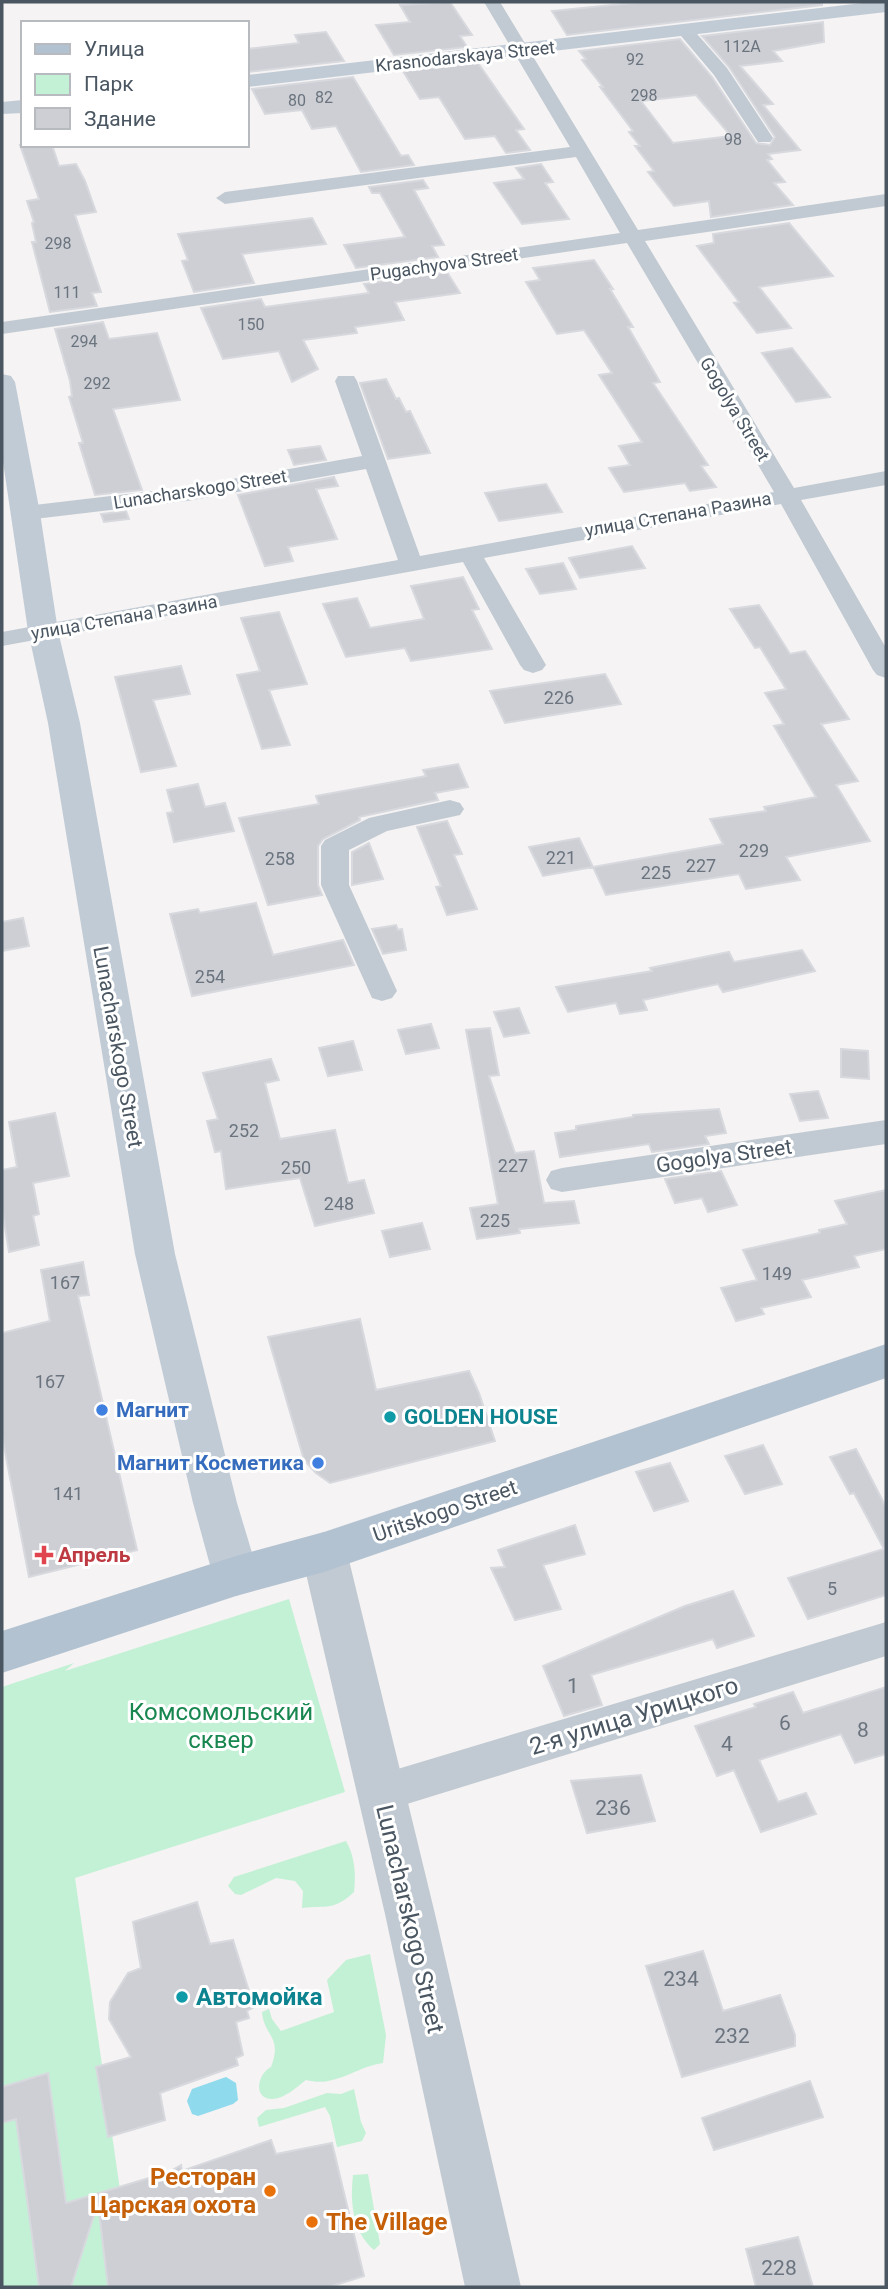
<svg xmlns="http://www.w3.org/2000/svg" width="888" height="2289" viewBox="0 0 888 2289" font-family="Roboto,sans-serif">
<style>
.green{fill:#c3f1d5}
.water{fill:#90daee}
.building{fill:#cdcfd5;stroke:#d7d9de;stroke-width:2;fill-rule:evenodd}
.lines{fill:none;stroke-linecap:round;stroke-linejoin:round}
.minor{fill:#c1cad2;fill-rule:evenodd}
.tertiary{fill:#c1cad2;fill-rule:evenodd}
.secondary{fill:#c1cbd6;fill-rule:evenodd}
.primary{fill:#b3c2d1;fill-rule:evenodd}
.shop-dot{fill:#3f7fe0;stroke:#fff;stroke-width:2.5}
.culture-dot{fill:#0f9aa8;stroke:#fff;stroke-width:2.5}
.health-dot{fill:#e0444e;stroke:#fff;stroke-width:2.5}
.food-dot{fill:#e8710a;stroke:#fff;stroke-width:2.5}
.labels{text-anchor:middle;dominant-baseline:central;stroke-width:6;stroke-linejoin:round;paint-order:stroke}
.far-number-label{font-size:16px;fill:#6b747e}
.far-street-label{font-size:18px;fill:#4a5661;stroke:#fff}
.number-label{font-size:18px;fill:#6b747e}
.street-label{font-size:21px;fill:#4a5661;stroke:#fff}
.shop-label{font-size:21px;font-weight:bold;fill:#366cbe;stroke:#fff;text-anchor:start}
.culture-label{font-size:21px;font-weight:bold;fill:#0d838f;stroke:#fff;text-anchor:start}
.health-label{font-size:21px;font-weight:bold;fill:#be3a42;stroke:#fff;text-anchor:start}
.near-number-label{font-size:21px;fill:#6b747e}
.near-park-label{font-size:24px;fill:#17864f;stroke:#fff}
.near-street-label{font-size:24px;fill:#4a5661;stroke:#fff}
.near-culture-label{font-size:24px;font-weight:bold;fill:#0d838f;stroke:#fff;text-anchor:start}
.near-food-label{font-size:24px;font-weight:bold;fill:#c56008;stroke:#fff;text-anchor:end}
</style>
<rect width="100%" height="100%" fill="#f5f3f3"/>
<!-- green -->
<path class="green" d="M289 1599 345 1792 75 1878 134 2287H2V1687L74 1663 65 1671Z
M346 1841C355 1857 356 1874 354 1892 334 1911 327 1905 302 1908L303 1891 295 1881 276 1878 241 1895 235 1894 228 1886 234 1877Z
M370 1954 386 2035 383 2063C355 2067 335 2088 306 2080 297 2087 284 2099 272 2099 252 2099 258 2073 271 2067 283 2036 264 2037 262 2012L269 2009 272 2019 281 2031 334 2012 327 1980 346 1960Z
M354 2089 361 2122 366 2133 362 2141 337 2147 330 2116 325 2107 259 2127 257 2118 266 2110 284 2108 327 2093 341 2094Z
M368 2174 380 2244 374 2250C352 2231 350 2201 353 2175Z"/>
<!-- water -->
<path class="water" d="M226 2077 236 2083 238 2100 233 2104 198 2116 192 2114 187 2101 192 2089Z"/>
<!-- building -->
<path class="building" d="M450 2 472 35 460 36 467 47 394 55 376 25 410 22 400 5Z
M642 2H822V5L567 35 552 11Z
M823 22 824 42 773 51 782 61 740 66 773 104 763 105 800 150 768 154 772 159 767 160 785 182 774 183 793 205 711 217 709 201 674 206 648 172 654 171 635 146H640L629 132 633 131 600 87H603L582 60 586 59 579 51 680 39 712 77 756 143 770 145 775 137 729 67 702 36ZM696 95 731 136 673 143 641 101Z
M326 32 344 61 247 72V49L299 43 295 35Z
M478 63 524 129 516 130 530 150 506 153 495 136 465 139 439 97 420 99 403 71Z
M353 77 401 156 408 155 414 165 361 172 336 126 312 129 302 110 265 114 252 89Z
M20 145H52L59 166 76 164 85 181 96 212 75 215 101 292 92 293 97 306 50 312 32 242H36L32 223 34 222 27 201 39 199Z
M541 164 553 182 545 183 569 219 522 224 494 183 524 179 516 168Z
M423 180 428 188 414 190 444 245 432 246 438 257 356 268 344 245 405 237 380 193H372L369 187Z
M312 218 326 244 242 254 254 283 194 292 182 261 188 260 178 234Z
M789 223 833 276 759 287 791 328 757 333 734 303 739 302 697 246 714 243 713 234Z
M594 260 613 289H610L633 327H628L660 382 653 383 708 465 701 466 716 487 690 491 685 483 624 492 609 468 630 465 619 446 642 442 599 375 612 373 584 330 557 334 526 282 540 280 533 268Z
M447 272 460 293 395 302 404 320 355 327 357 333 303 340 318 369 292 382 279 351 223 359 201 308 261 299 265 307 369 293 364 284Z
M103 322 109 339 157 333 180 400 113 409 142 490 95 495 79 443H83L69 397 72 396 70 381 55 329Z
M792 348 830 397 796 402 762 353Z
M386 379 396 399 399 398 406 412 410 411 430 453 388 459 360 383Z
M320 446 326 460 294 465 288 450Z
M334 477 338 486 316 489 337 539 288 547 293 561 265 566 238 495Z
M546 484 562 512 499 521 485 493Z
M126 511 129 519 104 522 101 514Z
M632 546 645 568 580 578 569 558Z
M563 563 576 589 540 594 526 569Z
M463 577 479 609 472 610 492 649 411 661 405 648 346 657 323 604 357 598 370 628 424 619 411 586Z
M759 605 790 654 805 651 849 719 821 724 858 781 836 785 870 841 786 857 800 880 746 889 739 874 606 895 593 867 723 844 710 819 766 811 764 807 816 797 774 726 784 724 765 693 786 689 760 647 755 648 730 609Z
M279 612 307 684 269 690 290 745 262 749 237 675 260 671 241 618Z
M181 666 190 694 153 700 176 766 141 772 115 677Z
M605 674 621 704 505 723 490 691Z
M458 764 468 787 435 793 438 800 359 817 360 820 323 839 318 846V885L322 895 268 905 239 818 319 804 316 796 426 776 423 770Z
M198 784 205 807 225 803 234 831 174 842 167 813 173 812 167 790Z
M447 821 462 854 454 855 477 909 447 915 436 887 441 886 417 827Z
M579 838 593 867 543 876 529 847Z
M369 843 383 879 352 885V852Z
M256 903 273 955 343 940 354 965 192 996 170 914 198 909 200 913Z
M23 918 29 946 2 951V922Z
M396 925 398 930 402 929 406 950 383 954 372 929Z
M802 950 815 971 723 992 718 984 643 1000 647 1010 620 1014 616 1003 568 1012 556 987 652 971 650 968 729 952 734 962Z
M519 1008 529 1033 504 1037 494 1012Z
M431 1024 439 1048 406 1054 398 1030Z
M490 1028 499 1075 489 1076 515 1153 534 1151 544 1203 574 1201 579 1223 519 1229 520 1233 477 1239 470 1208 498 1204 466 1030Z
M353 1041 362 1070 328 1076 319 1048Z
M841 1049 868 1051 869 1079 841 1077Z
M271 1059 279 1080 265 1083 280 1139 335 1130 348 1183 364 1180 374 1213 315 1226 300 1178 226 1189 221 1151 215 1152 207 1121 218 1119 203 1073Z
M818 1091 828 1118 800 1121 790 1094Z
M719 1109 726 1133 705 1136 709 1144 652 1152 649 1144 560 1157 555 1133 576 1130V1126L633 1117V1115Z
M55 1113 69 1176 33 1183 39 1214 33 1216 39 1245 9 1252 2 1209V1170L17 1167 9 1122Z
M721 1171 737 1205 708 1212 702 1198 675 1203 665 1179Z
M886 1190V1249L854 1256 859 1267 802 1280 811 1297 761 1308 764 1314 736 1321 721 1288 757 1280 743 1250 820 1233 819 1230 847 1224 835 1201Z
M422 1223 430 1249 390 1257 382 1231Z
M83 1262 89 1295 78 1296 137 1550 29 1577 2 1436V1333L50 1321 41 1270Z
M360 1319 376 1390 469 1371 479 1393 495 1441 330 1483 316 1473 304 1460 268 1337Z
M763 1445 782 1484 745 1494 725 1456Z
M856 1449 886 1507V1595L808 1619 788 1578 884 1549 854 1493 850 1494 830 1457Z
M670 1463 688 1501 654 1511 636 1472Z
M575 1525 585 1554 543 1565 561 1609 515 1620 491 1568 505 1567 498 1550Z
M733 1591 754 1636 717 1648 713 1639 591 1675 602 1705 564 1716 543 1666 685 1606Z
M886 1687V1754L855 1763 841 1734 759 1760 778 1802 806 1793 816 1814 761 1832 734 1770 717 1776 695 1726 756 1707 754 1704 793 1692 803 1713Z
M641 1775 655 1821 587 1833 571 1781Z
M197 1902 210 1944 233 1940 254 2007 247 2011 249 2018 236 2022 243 2055 236 2058 238 2065 160 2093 165 2120 108 2137 96 2067 131 2057 109 2019 110 2002 128 1973 141 1968 133 1922Z
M703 1951 723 2011 780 1995 795 2035V2046L682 2077 646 1966Z
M48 2073 66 2203 169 2172 181 2165 182 2171 271 2140 276 2154 332 2143 364 2276 329 2287H108L98 2203 71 2287H39L16 2119 2 2123V2087Z
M810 2081 823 2117 714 2150 702 2118Z
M798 2237 813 2287H756L746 2249Z"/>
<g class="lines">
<!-- minor -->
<path class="minor" d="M484 2H500L638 230 886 194V206L645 241 794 488 886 471V485L801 500 886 648V678L877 675 873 670 781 504 484 558 546 665 542 670 533 673 524 670 520 665 463 562 2 646V632L398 560 366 469 187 501 26 520 18 518 14 513 18 508 26 506 187 487 362 456 335 381 338 376H354L357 381 420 556 774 492 627 243 2 334V322L620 233 576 157 225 204 216 198 225 192 570 147Z
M684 25 690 26 727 68 773 138 770 142H758L714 75 676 30Z
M450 800 460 803 464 809 460 815 387 831 349 850V885L397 991 392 998 382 1001 372 998 321 885V846L325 840 369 818Z
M886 1120V1144L562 1192 551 1189 546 1180 551 1171 562 1168Z
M886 1622V1656L381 1812 367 1807 361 1793 367 1779 381 1774Z"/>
<!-- tertiary -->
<path class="tertiary" d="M324 1532 340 1538 347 1552 435 1914 521 2287H465L385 1914 301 1552 308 1538Z"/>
<!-- secondary -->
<path class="secondary" d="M871 2H886V12L247 87V75Z
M23 100V113L2 114V102Z
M2 374 11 376 15 382 40 513 58 631 80 723 175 1254 237 1503 259 1576 252 1590 236 1596 220 1590 213 1576 193 1503 135 1254 48 723 28 631 2 455Z"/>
<!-- primary -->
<path class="primary" d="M886 1344V1378L324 1572 236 1596 2 1673V1631L236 1556 324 1532Z"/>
</g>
<!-- markers -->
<g class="shop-dot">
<circle cx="102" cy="1410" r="7"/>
<circle cx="318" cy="1463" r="7"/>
</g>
<g class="culture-dot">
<circle cx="390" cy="1417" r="7"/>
<circle cx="182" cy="1997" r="7"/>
</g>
<path class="health-dot" d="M40.5 1544.5h7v7h7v7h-7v7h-7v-7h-7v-7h7z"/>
<g class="food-dot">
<circle cx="270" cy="2191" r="7"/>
<circle cx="312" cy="2222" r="7"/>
</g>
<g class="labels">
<!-- far-number labels -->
<g class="far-number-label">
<text x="742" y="46">112А</text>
<text x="635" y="59">92</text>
<text x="644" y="95">298</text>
<text x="324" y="97">82</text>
<text x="297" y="100">80</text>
<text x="733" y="139">98</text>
<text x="58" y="243">298</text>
<text x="67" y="292">111</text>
<text x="251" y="324">150</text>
<text x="84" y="341">294</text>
<text x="97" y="383">292</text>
</g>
<!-- far-street labels -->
<g class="far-street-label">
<text transform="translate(465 56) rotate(-6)">Krasnodarskaya Street</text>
<text transform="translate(444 264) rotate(-8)">Pugachyova Street</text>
<text transform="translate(735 409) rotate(59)">Gogolya Street</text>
<text transform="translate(200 489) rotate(-9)">Lunacharskogo Street</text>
<text transform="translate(678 514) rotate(-10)">улица Степана Разина</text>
<text transform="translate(124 617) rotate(-10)">улица Степана Разина</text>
</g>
<!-- number labels -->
<g class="number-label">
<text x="559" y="697">226</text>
<text x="754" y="850">229</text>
<text x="561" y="857">221</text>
<text x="280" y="858">258</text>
<text x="701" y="865">227</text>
<text x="656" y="872">225</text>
<text x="210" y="976">254</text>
<text x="244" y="1130">252</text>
<text x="513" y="1165">227</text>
<text x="296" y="1167">250</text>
<text x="339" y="1203">248</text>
<text x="495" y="1220">225</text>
<text x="777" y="1273">149</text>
<text x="65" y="1282">167</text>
<text x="50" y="1381">167</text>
<text x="68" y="1493">141</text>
<text x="832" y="1588">5</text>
</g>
<!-- street labels -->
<g class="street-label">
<text transform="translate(118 1047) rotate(80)">Lunacharskogo Street</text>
<text transform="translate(724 1156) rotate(-8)">Gogolya Street</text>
<text transform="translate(445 1511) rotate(-19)">Uritskogo Street</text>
</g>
<!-- shop labels -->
<g class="shop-label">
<text x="116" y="1410">Магнит</text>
<text x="304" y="1463" text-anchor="end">Магнит Косметика</text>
</g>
<!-- culture labels -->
<g class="culture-label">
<text x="404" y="1417">GOLDEN HOUSE</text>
</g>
<!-- health labels -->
<g class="health-label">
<text x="58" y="1555">Апрель</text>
</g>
<!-- near-number labels -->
<g class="near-number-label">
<text x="573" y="1686">1</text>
<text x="785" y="1723">6</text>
<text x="863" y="1730">8</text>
<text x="727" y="1744">4</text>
<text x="613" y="1808">236</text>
<text x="681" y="1979">234</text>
<text x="732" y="2036">232</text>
<text x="779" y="2268">228</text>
</g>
<!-- near-park labels -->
<g class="near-park-label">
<text x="221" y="1712">Комсомольский<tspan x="221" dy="28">сквер</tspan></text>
</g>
<!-- near-street labels -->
<g class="near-street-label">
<text transform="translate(634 1716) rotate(-17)">2-я улица Урицкого</text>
<text transform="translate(410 1919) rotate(77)">Lunacharskogo Street</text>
</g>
<!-- near-culture labels -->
<g class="near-culture-label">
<text x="196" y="1997">Автомойка</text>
</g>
<!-- near-food labels -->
<g class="near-food-label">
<text x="256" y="2177">Ресторан<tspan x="256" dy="28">Царская охота</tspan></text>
<text x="326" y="2222" text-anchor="start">The Village</text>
</g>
</g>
<!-- border -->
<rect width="888" height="2289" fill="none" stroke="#4a5661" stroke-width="7"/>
<!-- legend -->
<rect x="21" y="21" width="228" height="126" fill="#ffffff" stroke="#b7bbc0" stroke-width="2"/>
<rect x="35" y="44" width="35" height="10" fill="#b3c2d1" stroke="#b7bbc0" stroke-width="2"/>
<text x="84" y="56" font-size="21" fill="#4a5661">Улица</text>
<rect x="35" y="74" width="35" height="21" fill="#c3f1d5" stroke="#b7bbc0" stroke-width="2"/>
<text x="84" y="91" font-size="21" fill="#4a5661">Парк</text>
<rect x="35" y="108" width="35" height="21" fill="#cdcfd5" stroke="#b7bbc0" stroke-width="2"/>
<text x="84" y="126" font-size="21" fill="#4a5661">Здание</text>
</svg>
